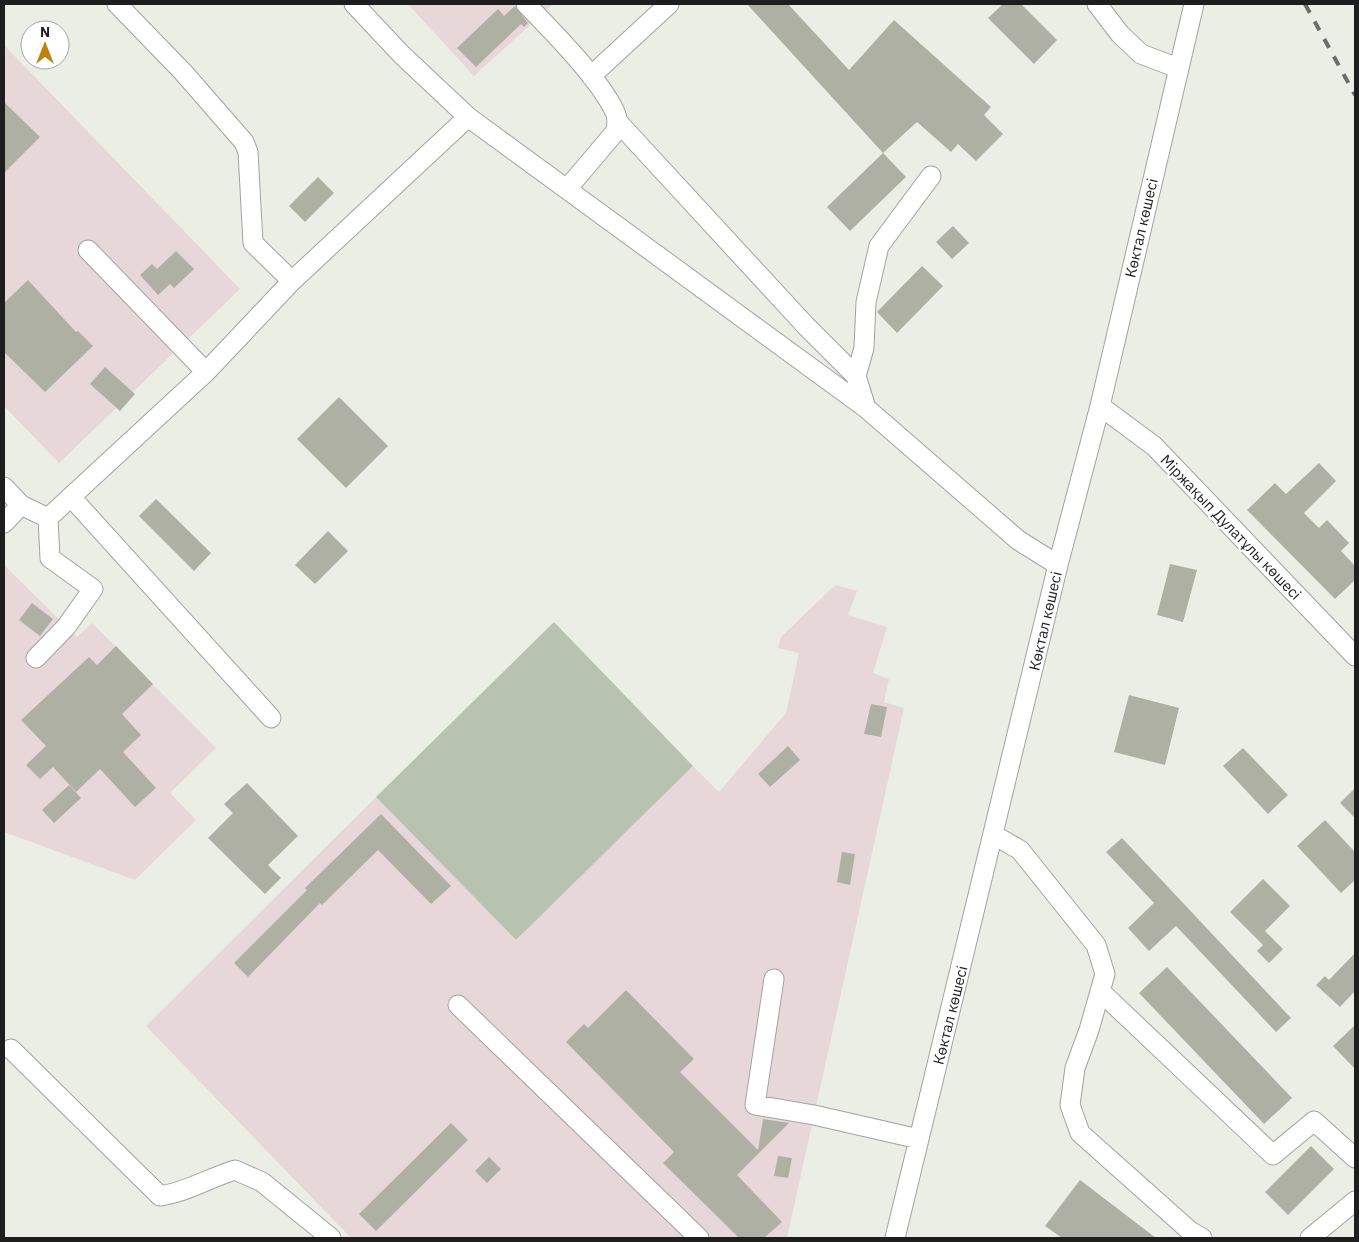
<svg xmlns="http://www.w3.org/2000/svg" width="1359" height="1242" viewBox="0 0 1359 1242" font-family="'IBM Plex Sans',sans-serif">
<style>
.industrial{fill:#e7d7d9}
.construction{fill:#b7c2b1}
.building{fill:#afb0a4}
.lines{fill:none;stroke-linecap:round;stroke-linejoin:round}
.minor-casing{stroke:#a2a2a2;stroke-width:21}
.minor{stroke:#fff;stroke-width:19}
.rail{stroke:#6c6c6c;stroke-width:4;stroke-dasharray:10 10;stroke-linecap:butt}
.labels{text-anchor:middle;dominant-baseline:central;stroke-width:4;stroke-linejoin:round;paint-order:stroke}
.street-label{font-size:15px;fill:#1e1e1e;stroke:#fff}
</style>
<rect width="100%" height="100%" fill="#ebeee5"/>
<!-- industrial -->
<path class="industrial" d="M408 4H553L474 76Z
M4 45 240 289 59 463 4 406Z
M4 565 77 637 92 623 216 748 170 793 196 820 135 880 4 832Z
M835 585 857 591 848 615 887 627 873 673 889 679 884 702 904 708 787 1238H351L146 1026 376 797 516 940 693 766 719 792 786 713 799 653 778 648 781 637Z"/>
<!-- construction -->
<path class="construction" d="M554 622 693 766 516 940 376 797Z"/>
<!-- building -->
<path class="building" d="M747 4H788L849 70 894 20 991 107 984 115 1003 134 976 161 958 144 951 152 917 122 883 153Z
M1003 4H1021L1057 40 1034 64 988 18Z
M515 6 528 23 524 27 521 24 476 67 457 48 498 9 504 16Z
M4 102 40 137 4 173Z
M883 153 906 177 850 231 827 207Z
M318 177 334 193 305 222 289 206Z
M953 226 969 243 952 259 936 242Z
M176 251 194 269 174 288 170 284 158 295 140 275 152 264 157 269Z
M922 266 943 286 897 333 877 312Z
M28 280 76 332 78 331 93 346 45 392 4 352V303Z
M105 367 135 394 120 411 90 384Z
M339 397 388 446 346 488 297 439Z
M1319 463 1336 481 1304 513 1319 528 1327 520 1349 543 1341 551 1355 566V580L1335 599 1247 510 1275 483 1286 494Z
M156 499 211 553 194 571 139 516Z
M328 531 348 551 315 584 295 565Z
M1170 564 1197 570 1183 622 1157 615Z
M32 603 53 619 40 636 19 620Z
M116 646 153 684 122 714 141 735 123 752 156 788 135 807 100 769 76 792 53 767 40 779 26 765 46 746 21 720 89 657 97 665Z
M1129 695 1179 708 1165 765 1114 752Z
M871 704 887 707 881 737 864 734Z
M788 746 800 760 770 787 758 774Z
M1243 748 1288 795 1268 814 1223 766Z
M247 783 298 836 268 865 281 878 265 894 208 838 233 813 224 804Z
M69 785 81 798 54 823 42 810Z
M1355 788V818L1340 803Z
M381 814 451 886 431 904 378 850 322 905 320 903 248 977 234 963 307 890 305 888Z
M1325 820 1355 852V880L1341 893 1297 846Z
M1122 838 1291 1018 1276 1032 1176 926 1149 951 1128 928 1154 903 1106 852Z
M842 852 855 854 850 885 837 882Z
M1263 879 1290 906 1265 931 1283 949 1269 963 1257 951 1263 945 1230 912Z
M1355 953V991L1340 1007 1316 985 1325 976 1329 980Z
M1167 967 1292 1098 1264 1124 1139 993Z
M626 990 694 1059 680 1072 758 1150 763 1119 789 1123 737 1175 782 1222 764 1238H739L663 1163 674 1152 566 1042 584 1024 588 1028Z
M1355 1025V1069L1333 1046Z
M451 1123 468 1140 376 1231 359 1214Z
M1311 1146 1334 1169 1288 1215 1265 1192Z
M778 1156 792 1158 788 1178 774 1176Z
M489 1157 501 1169 487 1183 475 1171Z
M1080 1180 1156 1238H1062L1045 1226Z"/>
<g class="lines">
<defs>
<path id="minor" d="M117 4 183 72 244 142 248 152 253 243 292 281
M354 4 402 55 468 117
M526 4C552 31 599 78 615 112 618 118 617 124 616 131L567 189
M1097 4 1120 34 1141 54 1178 68
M591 76 669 4
M617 121 806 326 856 376 866 408
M88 250 206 372
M856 376 864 348 866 302 879 246 931 176
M1100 406 1154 446 1355 656
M4 487 21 505 48 518 206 372 292 281 468 117 866 408 1018 540 1058 565
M71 497 271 718
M4 523 21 505
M36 658 66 627 93 589 50 558 48 518
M994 835 1020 850 1096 945 1105 974 1089 1030 1075 1068 1070 1105 1080 1133 1190 1231 1202 1238
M774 979 755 1105 814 1115 919 1139
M1100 991 1273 1155 1314 1121 1355 1158
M458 1005 699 1238
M11 1049 160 1196C187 1192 209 1178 235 1170L262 1182 331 1238
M895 1238 1058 565 1100 406 1194 4
M1310 1238 1355 1201"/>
</defs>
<!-- minor casing -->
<use href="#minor" class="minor-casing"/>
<!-- minor -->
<use href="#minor" class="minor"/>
<!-- rail -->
<path class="rail" d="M1305 4 1355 95"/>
</g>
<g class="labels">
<!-- street labels -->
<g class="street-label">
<text transform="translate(1141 228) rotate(-77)">Көктал көшесі</text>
<text transform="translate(1231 527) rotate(46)">Міржақып Дулатұлы көшесі</text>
<text transform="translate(1045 621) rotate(-77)">Көктал көшесі</text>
<text transform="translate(950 1015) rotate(-76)">Көктал көшесі</text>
</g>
</g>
<!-- border -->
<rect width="1359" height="1242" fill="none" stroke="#1e1e1e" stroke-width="10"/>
<!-- north arrow -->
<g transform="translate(45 45)"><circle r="24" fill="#ffffff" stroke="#a5a5a5"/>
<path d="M0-4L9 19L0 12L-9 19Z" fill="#bc820f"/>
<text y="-8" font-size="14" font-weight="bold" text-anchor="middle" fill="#1e1e1e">N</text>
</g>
</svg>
